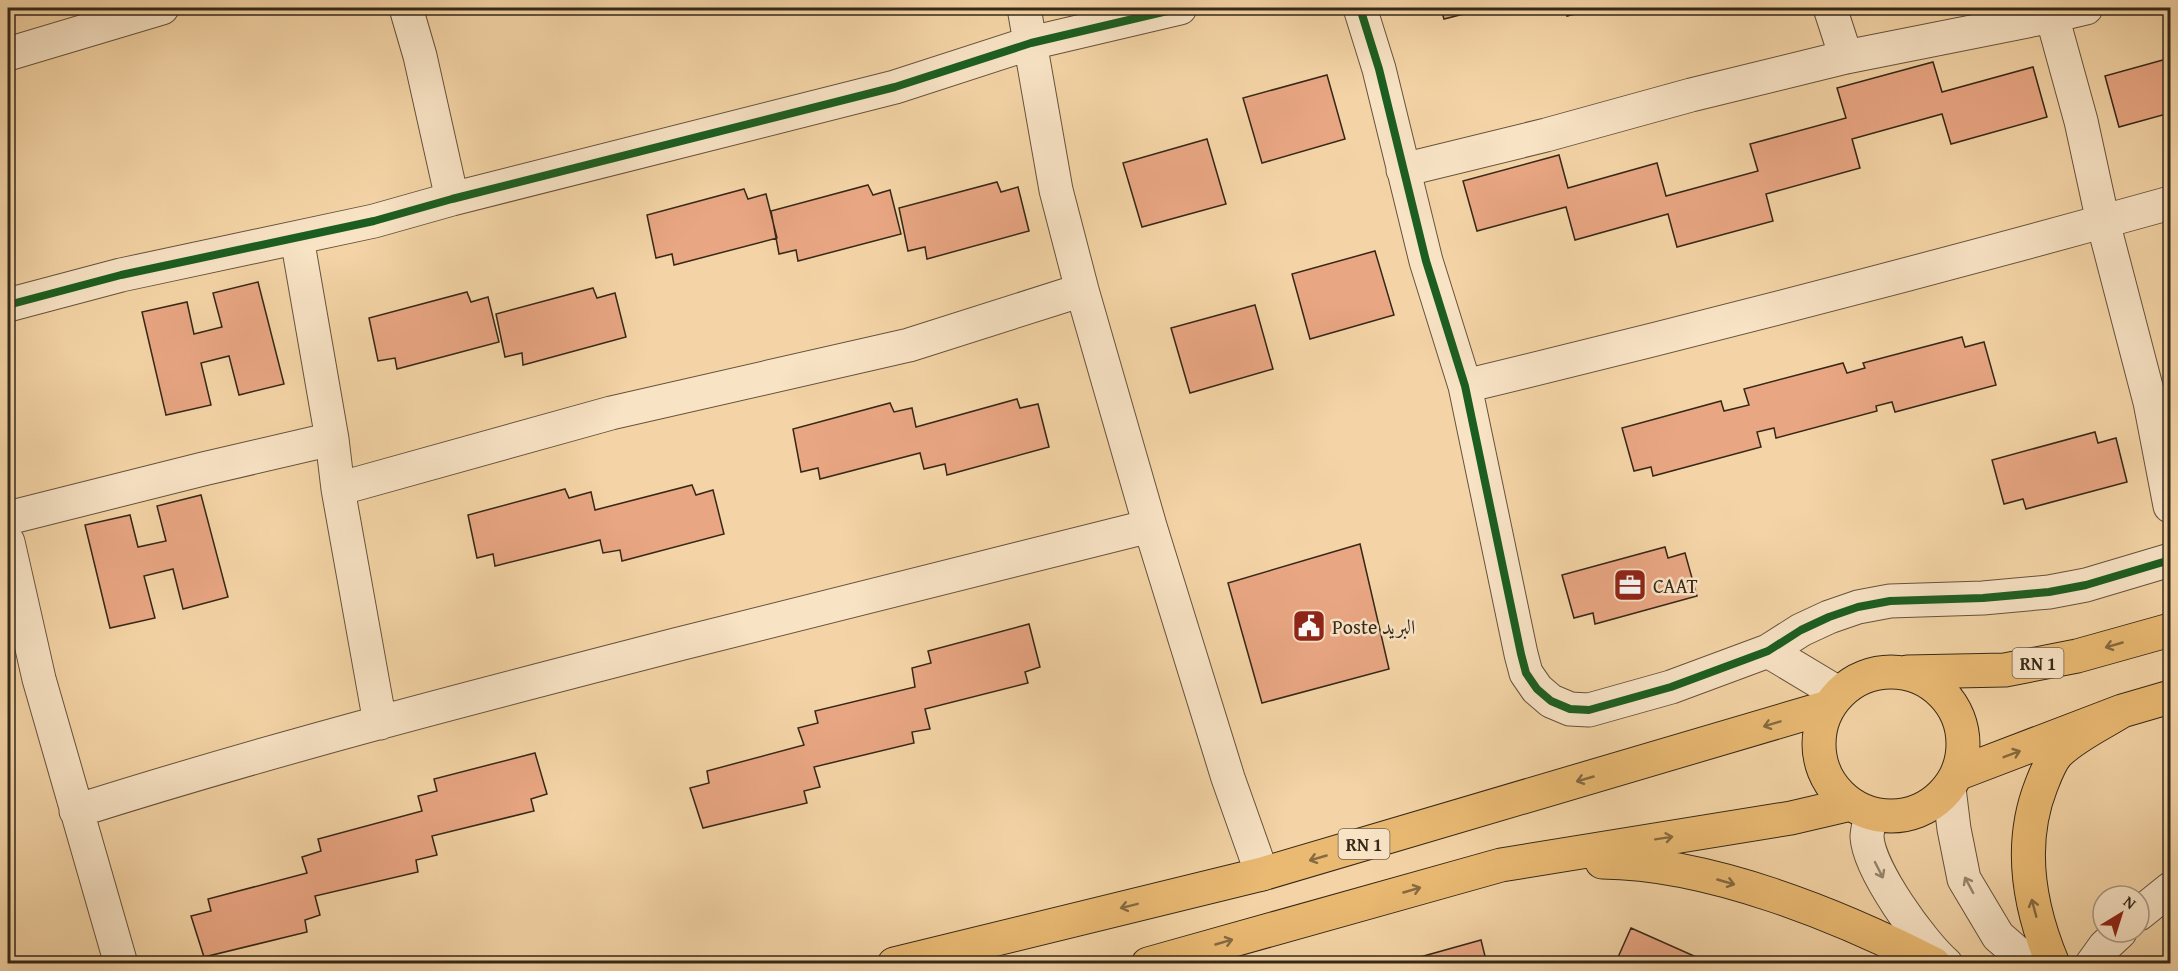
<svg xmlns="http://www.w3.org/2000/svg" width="2178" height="971" viewBox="0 0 2178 971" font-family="'Gentium Book Plus',Amiri,serif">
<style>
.building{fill:#e9a683;stroke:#352818;stroke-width:1.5}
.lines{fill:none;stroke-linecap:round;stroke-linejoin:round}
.minor-casing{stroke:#65533c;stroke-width:35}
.tertiary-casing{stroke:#65533c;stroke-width:35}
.trunk-casing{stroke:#352818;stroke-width:35}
.minor{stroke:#f8e3c5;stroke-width:33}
.tertiary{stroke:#f8e3c5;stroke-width:33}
.trunk{stroke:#eaba73;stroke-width:33}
.cycleway-casing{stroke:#f8e3c5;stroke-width:11}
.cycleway{stroke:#1b5e20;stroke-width:8}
.oneway{stroke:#866a41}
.oneway2{stroke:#96866e}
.labels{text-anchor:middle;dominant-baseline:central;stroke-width:5;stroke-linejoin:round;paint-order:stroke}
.shield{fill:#f8e3c5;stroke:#70604c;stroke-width:1.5}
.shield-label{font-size:18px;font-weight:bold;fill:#352818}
.poi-label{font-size:20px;fill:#352818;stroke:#f8e3c5;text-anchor:start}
</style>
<rect width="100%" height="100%" fill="#f4d4a6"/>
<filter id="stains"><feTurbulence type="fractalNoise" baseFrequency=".00333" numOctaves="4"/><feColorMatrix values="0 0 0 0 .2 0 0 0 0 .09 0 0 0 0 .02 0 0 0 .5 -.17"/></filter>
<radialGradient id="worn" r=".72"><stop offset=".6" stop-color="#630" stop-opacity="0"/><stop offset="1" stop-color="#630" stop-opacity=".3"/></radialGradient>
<!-- building -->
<path class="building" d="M1421 8H1487L1444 19 1441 9 1422 14Z
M1565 8H1598L1567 16Z
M2170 58V113L2119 127 2105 76Z
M1933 62 1942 92 2033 67 2047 117 1951 144 1942 114 1852 139 1860 168 1766 194 1773 221 1677 247 1668 214 1575 240 1566 207 1477 231 1463 181 1559 155 1568 188 1657 163 1666 196 1758 171 1750 144 1846 118 1837 88Z
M1327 75 1345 139 1262 163 1243 98Z
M1207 139 1226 204 1142 227 1123 163Z
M997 182 1001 192 1018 187 1029 231 927 259 925 247 908 251 899 208Z
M868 185 873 195 890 190 901 234 798 261 796 250 779 254 771 211Z
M744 189 748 199 766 194 777 238 674 265 672 254 656 258 647 215Z
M1375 251 1394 315 1310 339 1292 274Z
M258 282 284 384 239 395 229 356 201 363 211 405 166 415 142 312 187 302 194 334 222 327 213 293Z
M593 288 597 298 615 293 626 337 523 365 522 353 505 357 496 314Z
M467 292 471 302 488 297 499 342 397 369 395 358 378 361 369 318Z
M1255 305 1273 369 1190 393 1171 328Z
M1962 337 1965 347 1984 342 1996 385 1895 412 1892 402 1876 406 1877 411 1776 438 1774 428 1757 432 1761 447 1653 476 1651 467 1634 471 1622 428 1721 401 1724 411 1749 405 1744 389 1843 363 1847 373 1865 368 1863 363Z
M1017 399 1020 408 1038 404 1049 447 947 475 945 464 924 469 920 453 820 479 818 468 801 472 793 429 890 403 894 412 912 408 916 427Z
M2095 432 2098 443 2116 438 2127 482 2026 509 2023 499 2004 504 1992 460Z
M692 485 696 495 713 490 724 534 622 561 620 550 603 553 600 540 495 566 493 554 477 558 468 515 565 489 569 498 591 492 595 510Z
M201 495 228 597 183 609 173 569 144 576 155 618 110 628 85 525 130 515 138 547 166 541 157 506Z
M1360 544 1389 669 1262 703 1228 583Z
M1665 547 1668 558 1685 553 1697 596 1595 624 1593 613 1574 618 1562 575Z
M1029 624 1040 667 1025 672 1028 683 925 709 930 729 912 732 914 743 814 767 820 787 804 791 807 803 703 828 690 788 709 783 707 771 804 745 798 728 818 723 815 711 915 687 912 668 931 663 928 651Z
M535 753 547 794 531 799 534 811 432 836 437 855 416 860 418 872 315 896 320 915 305 920 307 932 204 957 191 916 211 911 208 899 307 873 302 857 321 851 318 839 422 811 418 796 437 791 434 779Z
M1631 928 1712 964H1615Z
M1481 940 1487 964H1395Z"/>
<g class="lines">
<defs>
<path id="minor" d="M406 8 420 56 452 199
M1024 8 1056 190 1082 290 1150 526 1228 778 1262 874
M1360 8 1379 69 1426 261 1465 386 1521 654 1526 673 1537 689 1551 701 1570 709 1589 710 1671 687 1768 651 1801 630 1829 617 1858 607 1890 601 1983 598 2049 592 2086 585 2170 560
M1830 8 1846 57
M2052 16 2081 121 2103 222 2150 402 2170 506
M8 54 162 8
M1403 170 1546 135 1691 95 1846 57 2052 16 2086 8
M297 238 332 439
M8 305 121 275 374 221 452 199 895 87 1031 43 1180 8
M1465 386C1702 329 1936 268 2170 203
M338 489 380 723
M8 518 203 469 332 439 338 489 611 413 909 345 1082 290
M8 542 39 679 121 964
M1768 651 1838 693
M76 811C275 748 477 696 679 644 836 604 993 564 1150 526
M2139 914 2170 889
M2092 964 2105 946 2120 932"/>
<path id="tertiary" d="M1949 788 1954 829 1964 879 1998 936 2030 964
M1871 814C1870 821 1867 830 1867 837 1869 870 1921 942 1946 964"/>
<path id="trunk" d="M1819 744a72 72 0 1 1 144 0a72 72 0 1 1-144 0Z
M1907 672 2005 670 2077 656 2170 630
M1957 774 2122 711 2170 697
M1602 862C1710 863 1838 915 1934 964
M894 964 1262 874 1828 707
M1148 964 1501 865 1791 818 1851 804
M2053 964C2029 907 2018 845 2041 786 2045 776 2050 762 2057 754 2073 737 2103 723 2122 711"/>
</defs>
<!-- minor casing -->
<use href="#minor" class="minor-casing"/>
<!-- tertiary casing -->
<use href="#tertiary" class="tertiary-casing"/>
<!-- trunk casing -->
<use href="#trunk" class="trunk-casing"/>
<!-- minor -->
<use href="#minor" class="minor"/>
<!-- tertiary -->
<use href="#tertiary" class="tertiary"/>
<!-- trunk -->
<use href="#trunk" class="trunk"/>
<defs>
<path id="cycleway" d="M1360 8 1379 69 1426 261 1465 386 1521 654 1526 673 1537 689 1551 701 1570 709 1589 710 1671 687 1768 651 1801 630 1829 617 1858 607 1890 601 1983 598 2049 592 2086 585 2170 560
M8 305 121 275 374 221 452 199 895 87 1031 43 1180 8"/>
</defs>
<!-- cycleway casing -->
<use href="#cycleway" class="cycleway-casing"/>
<!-- cycleway -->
<use href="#cycleway" class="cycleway"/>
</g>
<!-- one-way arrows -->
<defs><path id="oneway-shaft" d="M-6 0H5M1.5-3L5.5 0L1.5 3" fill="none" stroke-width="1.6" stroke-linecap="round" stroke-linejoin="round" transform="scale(1.5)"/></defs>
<g class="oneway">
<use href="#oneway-shaft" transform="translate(2114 645) rotate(164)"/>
<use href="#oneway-shaft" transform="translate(1772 724) rotate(163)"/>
<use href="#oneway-shaft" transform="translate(2012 754) rotate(-21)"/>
<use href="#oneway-shaft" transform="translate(1585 779) rotate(164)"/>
<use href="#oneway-shaft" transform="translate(1664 838) rotate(-9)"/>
<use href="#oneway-shaft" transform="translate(1318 858) rotate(164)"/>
<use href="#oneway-shaft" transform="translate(1726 882) rotate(16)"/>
<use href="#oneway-shaft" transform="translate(1412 890) rotate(-16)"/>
<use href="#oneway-shaft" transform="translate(1129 906) rotate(166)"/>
<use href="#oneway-shaft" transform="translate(2034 908) rotate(-105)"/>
<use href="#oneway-shaft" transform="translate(1224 942) rotate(-16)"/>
</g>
<g class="oneway2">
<use href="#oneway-shaft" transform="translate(1879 870) rotate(63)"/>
<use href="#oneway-shaft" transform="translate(1969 885) rotate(-118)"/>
</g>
<!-- icons -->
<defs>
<symbol id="office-square" viewBox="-11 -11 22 22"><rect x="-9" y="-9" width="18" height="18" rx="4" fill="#8f2418" stroke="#f8e3c5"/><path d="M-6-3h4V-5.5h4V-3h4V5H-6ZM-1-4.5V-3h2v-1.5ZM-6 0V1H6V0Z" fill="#fff"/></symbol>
<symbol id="civic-square" viewBox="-11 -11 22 22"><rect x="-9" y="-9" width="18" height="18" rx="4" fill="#8f2418" stroke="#f8e3c5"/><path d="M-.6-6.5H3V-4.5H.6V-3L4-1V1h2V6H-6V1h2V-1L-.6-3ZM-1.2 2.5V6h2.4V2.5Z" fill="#fff"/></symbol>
</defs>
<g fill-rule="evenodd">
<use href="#office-square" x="1611" y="566" width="38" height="38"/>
<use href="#civic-square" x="1290" y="607" width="38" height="38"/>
</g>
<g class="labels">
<!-- shield labels -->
<g class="shield">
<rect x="2012.5" y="648" width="51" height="30" rx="4.5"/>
<rect x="1338.5" y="829" width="51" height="30" rx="4.5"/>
</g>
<g class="shield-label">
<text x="2038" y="663">RN 1</text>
<text x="1364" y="844">RN 1</text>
</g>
<!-- poi labels -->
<g class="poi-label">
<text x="1653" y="585">CAAT</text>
<text x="1332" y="626">Poste البريد</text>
</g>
</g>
<!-- margin -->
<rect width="2178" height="971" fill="none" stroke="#f4d4a6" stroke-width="30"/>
<rect x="9" y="9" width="2160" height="953" fill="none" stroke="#352818" stroke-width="3"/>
<rect x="15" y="15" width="2148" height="941" fill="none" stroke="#352818" stroke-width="1.5"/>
<!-- north arrow -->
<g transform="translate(2121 914) rotate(38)"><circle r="28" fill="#f8e3c5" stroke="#aa9880" stroke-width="1.5"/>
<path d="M0-4.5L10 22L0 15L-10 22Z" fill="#8f2418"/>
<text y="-9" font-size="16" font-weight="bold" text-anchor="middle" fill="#352818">N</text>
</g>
<rect width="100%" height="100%" filter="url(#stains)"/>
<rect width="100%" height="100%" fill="url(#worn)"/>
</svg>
